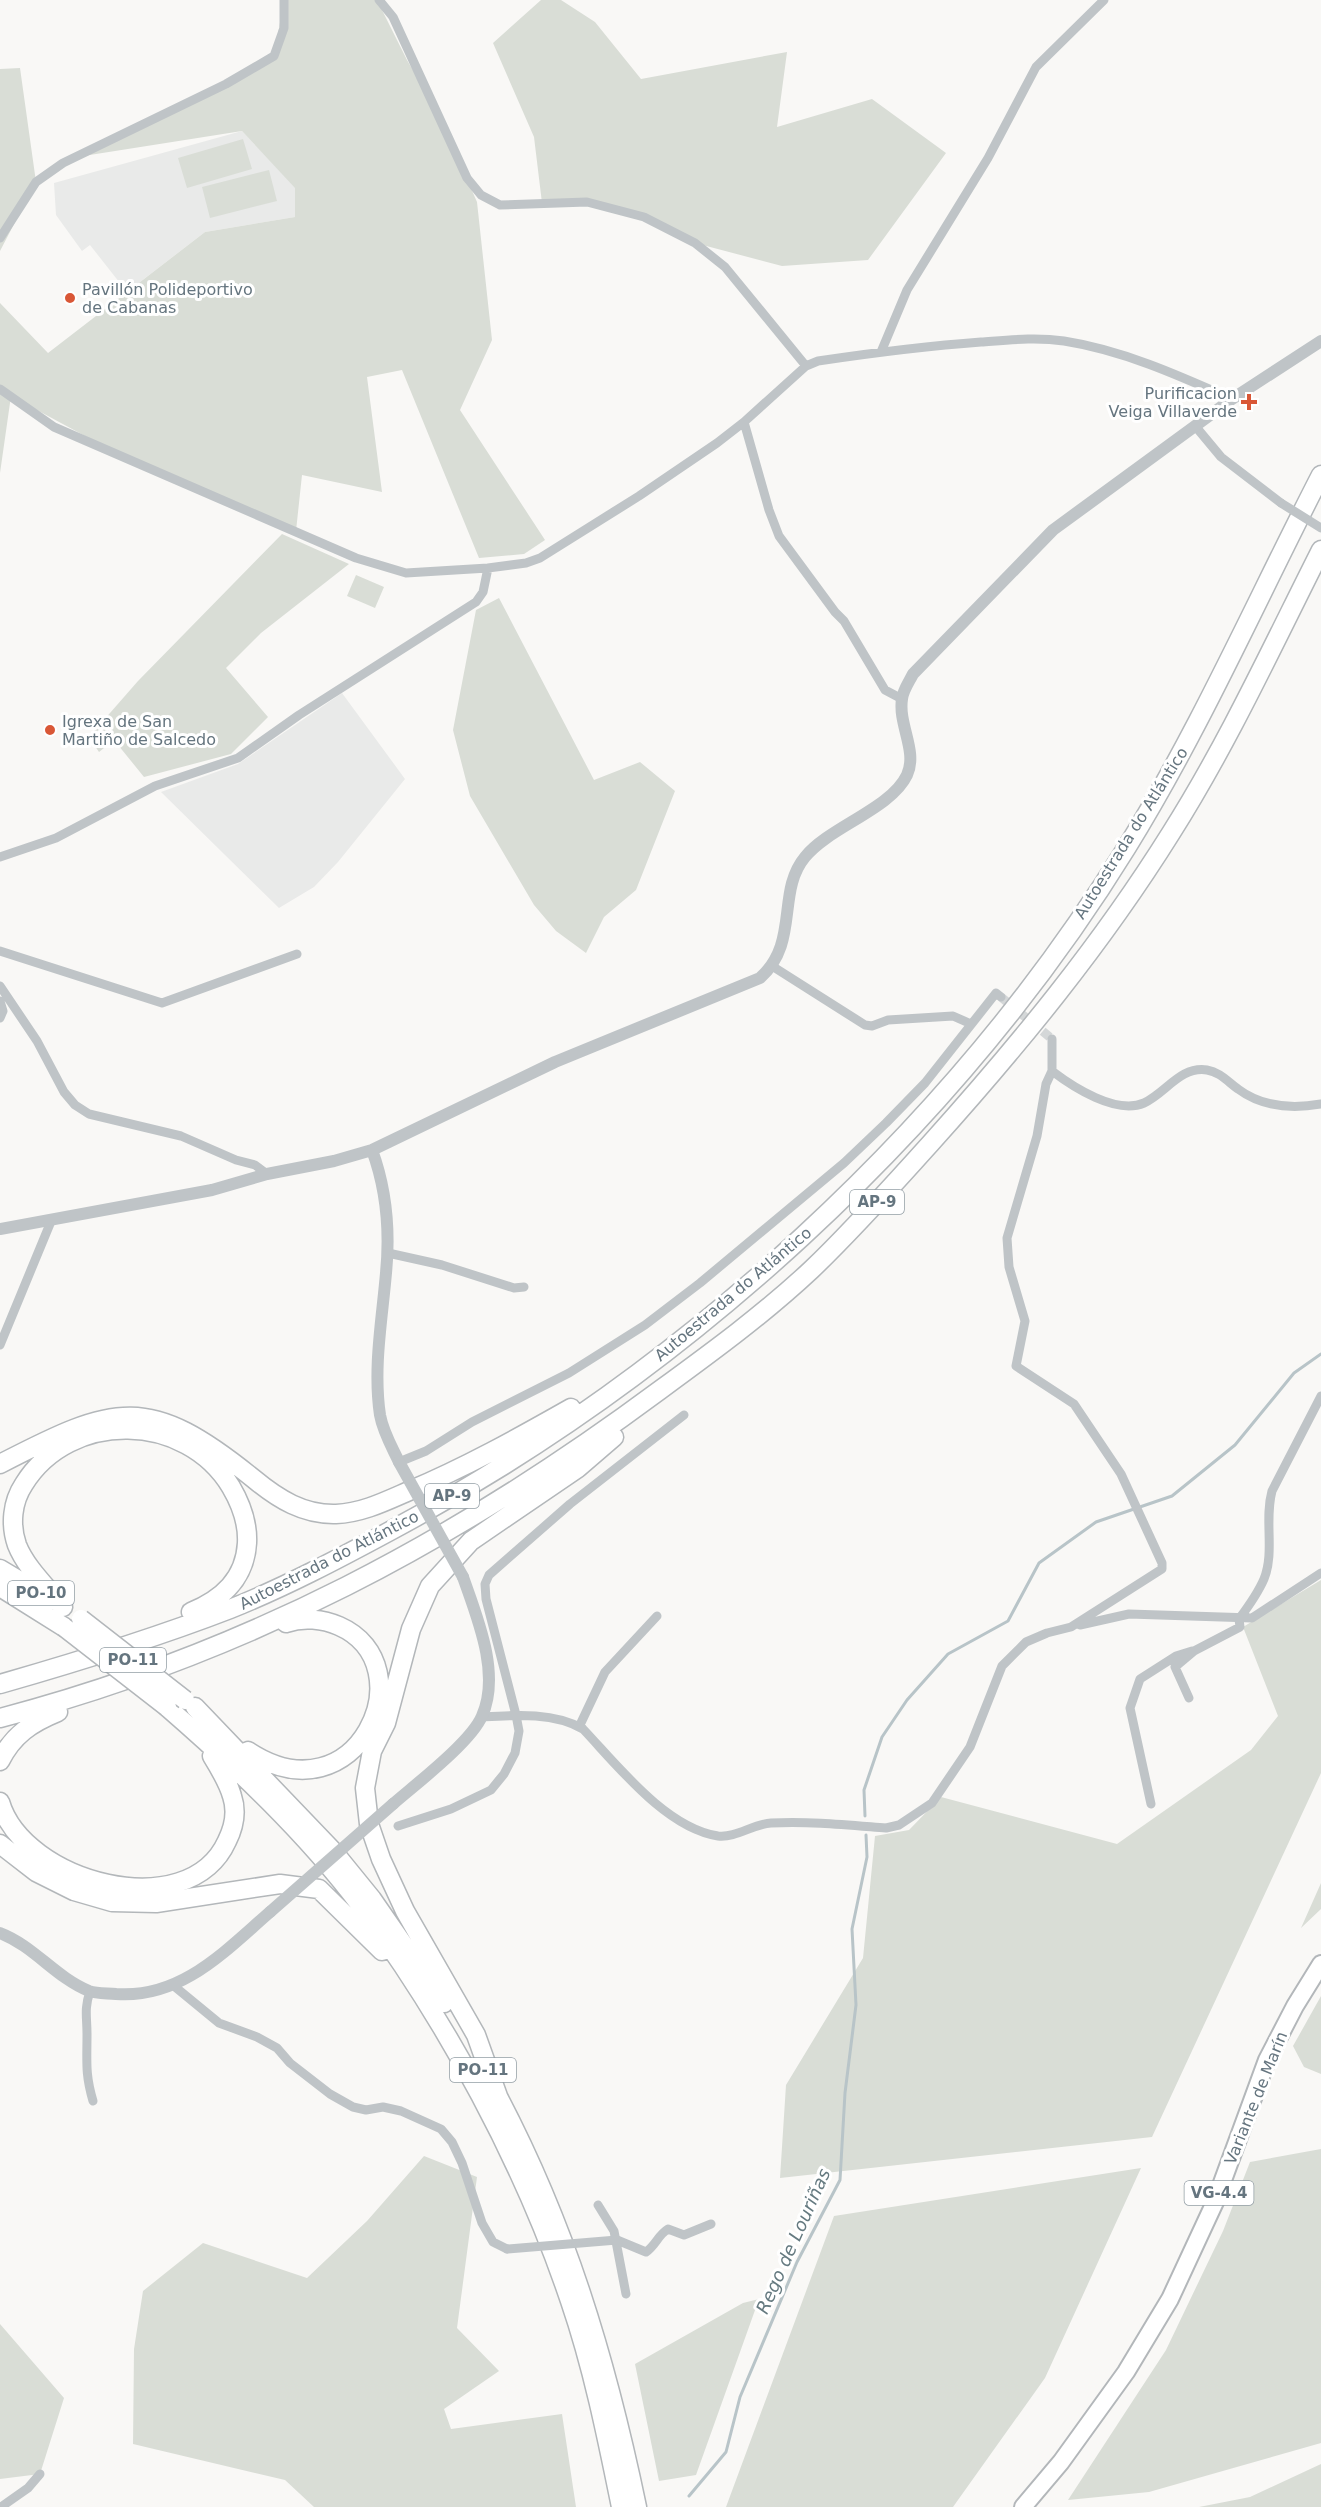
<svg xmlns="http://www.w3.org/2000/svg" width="1321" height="2507" viewBox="0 0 1321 2507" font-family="'DejaVu Sans',sans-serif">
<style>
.built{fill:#e9eae9}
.green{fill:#d9ddd6}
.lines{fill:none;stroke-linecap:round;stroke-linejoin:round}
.stream{stroke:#b8c4c8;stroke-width:3}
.minor-tunnel{stroke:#d4d7d8;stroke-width:9;stroke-dasharray:9 4.5;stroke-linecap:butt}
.trunk-casing{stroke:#b3b7ba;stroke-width:20}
.motorway-casing{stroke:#b3b7ba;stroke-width:21}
.minor{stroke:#bfc4c7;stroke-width:9}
.tertiary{stroke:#bfc4c7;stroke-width:12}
.trunk{stroke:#fff;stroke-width:16}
.motorway{stroke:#fff;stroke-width:18}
.motorway-bridge-casing{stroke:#b3b7ba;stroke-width:21;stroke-linecap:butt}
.minor-bridge{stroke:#bfc4c7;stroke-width:9}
.tertiary-bridge{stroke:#bfc4c7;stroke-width:12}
.motorway-bridge{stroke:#fff;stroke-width:18}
.poi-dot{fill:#d95736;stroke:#fff;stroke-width:2}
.labels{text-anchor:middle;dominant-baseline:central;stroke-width:6;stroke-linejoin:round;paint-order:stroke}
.shield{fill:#fff;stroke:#939ea5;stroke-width:1.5}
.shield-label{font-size:15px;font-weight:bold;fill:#65757f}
.poi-label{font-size:16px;fill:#65757f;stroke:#fff;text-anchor:start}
.street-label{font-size:16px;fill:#65757f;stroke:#fff}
.water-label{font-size:18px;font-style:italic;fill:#657a80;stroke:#fff}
</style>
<rect width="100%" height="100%" fill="#f9f8f6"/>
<!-- built -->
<path class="built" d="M242 131 296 188 295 217 205 232 127 292 90 245 82 251 56 215 54 183Z
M342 693 405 779 338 862 314 887 279 908 161 792 238 764Z"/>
<!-- green -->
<path class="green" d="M284 0H377L407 60 440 118 477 202 492 340 460 410 545 540 524 554 479 558 402 370 367 377 382 492 302 475 296 531 122 456 11 396 0 473V303L48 353 205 232 295 217V188L242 131 77 157 274 56Z
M541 0H561L595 22 641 79 787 52 777 127 872 99 946 153 868 260 782 266 695 243 644 217 587 202 542 203 534 137 493 43Z
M20 68 36 182 0 251V69Z
M243 139 252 169 187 188 178 158Z
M269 170 277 201 210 218 202 187Z
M282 534 349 564 261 633 226 668 268 717 231 754 144 777 114 740 99 752 89 737 138 681Z
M356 575 384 587 375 608 347 596Z
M499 598 594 780 640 762 675 791 636 890 604 917 586 953 556 931 534 905 470 796 453 730 476 610Z
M1321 1580V1773L1152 2137 780 2178 786 2085 863 1958 875 1836 909 1830 941 1797 1117 1844 1251 1750 1278 1716 1243 1627Z
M1321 1883V1909L1301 1928Z
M1321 1996V2074L1304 2067 1293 2046Z
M1321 2149V2443L1149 2492 1068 2500 1166 2350 1223 2231 1250 2162Z
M424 2156 477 2177 457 2328 499 2371 444 2409 451 2429 562 2414 576 2507H314L285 2480 133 2444 134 2349 143 2291 203 2243 307 2278 367 2221Z
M1141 2168 1045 2378 953 2507H726L834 2216Z
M759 2299 696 2475 659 2481 635 2364 743 2303Z
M0 2324 64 2398 40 2474 0 2479Z
M1321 2464V2507H1199L1250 2497Z"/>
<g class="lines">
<!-- stream -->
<path class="stream" d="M865 1816 864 1790 882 1737 907 1700 948 1654 1008 1621 1039 1563 1096 1522 1172 1496 1235 1445 1294 1373 1321 1354
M689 2496 726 2452 740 2397 797 2262 840 2180 845 2093 856 2005 852 1929 867 1857 866 1835"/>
<!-- minor-tunnel -->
<path class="minor-tunnel" d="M1001 997 1052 1039"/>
<defs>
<path id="trunk" d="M1023 2507 1061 2462 1126 2372 1170 2299 1215 2202 1267 2060 1295 2006 1321 1964"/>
<path id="motorway" d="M0 1464C116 1404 148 1393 254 1479 278 1499 304 1515 336 1514 362 1513 386 1501 409 1491 466 1467 518 1438 571 1408
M0 1569 52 1600
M0 1587 64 1627
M63 1607C48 1588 26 1568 17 1545 10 1525 12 1502 24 1484 70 1410 186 1412 231 1487 241 1504 248 1523 247 1543 245 1579 222 1599 191 1612
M0 1684C77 1662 155 1638 230 1609 285 1587 338 1559 390 1531 682 1375 953 1129 1127 847 1201 727 1257 599 1321 475
M167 1707C236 1767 306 1833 361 1906 447 2022 524 2164 570 2301 593 2368 607 2438 621 2507
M195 1707 333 1851 372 1899 444 2003
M0 1718C245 1654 458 1540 660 1390 712 1352 764 1314 811 1270 853 1230 891 1187 930 1144 1018 1046 1101 945 1171 833 1228 743 1273 645 1321 550
M248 1751C357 1823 428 1665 339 1626 323 1619 303 1617 286 1623
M0 1761C13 1735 31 1723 58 1712
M0 1802C23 1882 188 1927 227 1841 234 1827 237 1811 232 1796 228 1782 220 1769 212 1756
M0 1844 36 1872 74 1891 112 1902 156 1903 280 1884 319 1889 382 1951
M494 2089C566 2224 606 2358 637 2507
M499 2099 476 2035 405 1911 381 1859 369 1824 365 1788 372 1751 386 1723 411 1629 430 1586 471 1541 578 1468 614 1437"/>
</defs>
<!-- trunk casing -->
<use href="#trunk" class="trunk-casing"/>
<!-- motorway casing -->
<use href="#motorway" class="motorway-casing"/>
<!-- minor -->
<path class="minor" d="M379 0 393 17 467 178 481 195 500 205 587 202 644 217 695 243 725 267 806 366
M0 238 36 182 63 163 226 84 274 56 284 28V0
M881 352 907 290 988 158 1036 67 1104 0
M0 389 54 427 356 558 406 573 488 568
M744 422 769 510 779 536 835 612 844 621 885 690 902 699
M1196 427 1221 457 1281 503
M0 857 56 838 155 786 238 758 299 715 476 602 483 592 488 568 526 563 540 558 639 496 717 443 744 422 806 366 818 361C872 353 926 346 981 342 1009 340 1036 337 1064 341 1122 350 1178 375 1232 399
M0 951 162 1003 297 954
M772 966 865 1025 872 1026 888 1020 953 1016 971 1024
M0 986 37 1041 64 1092 75 1105 89 1114 181 1136 236 1160 255 1165 267 1174
M0 1001 3 1011 0 1018
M1052 1039V1071C1073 1087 1116 1115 1144 1103 1166 1093 1180 1066 1207 1070 1220 1072 1228 1082 1238 1089 1262 1107 1292 1109 1321 1104
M388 1253 442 1265 514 1288 524 1287
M0 1345 52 1219
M399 1462 426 1451 472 1422 569 1373 645 1325 700 1283 844 1163 886 1123 925 1083 996 993 1001 997
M1080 1625 1129 1614 1252 1618 1321 1573
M1189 1698 1175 1667 1194 1651 1240 1627 1239 1619C1248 1607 1258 1593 1264 1579 1275 1552 1264 1520 1272 1491L1321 1396
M482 1717C515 1715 554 1712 583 1729 618 1766 666 1828 718 1836 736 1838 753 1824 771 1823 809 1821 848 1825 886 1828L899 1825 932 1803 970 1747 1002 1666 1026 1642 1047 1633 1071 1627 1162 1569V1563L1121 1474 1074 1404 1016 1366 1025 1321 1009 1267 1007 1238 1037 1136 1046 1084 1052 1071
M579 1727 605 1672 657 1616
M1151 1804 1130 1708 1140 1679 1176 1656 1192 1651
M398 1826 451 1809 491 1790 504 1774 515 1753 519 1731 516 1715 486 1599 485 1584 489 1575 570 1504 684 1415
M174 1986 219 2023 257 2037 277 2048 290 2063 330 2094 353 2107 366 2110 383 2107 401 2111 441 2129 452 2142 462 2163 482 2223 493 2242 507 2249
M90 1991C84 2010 87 2016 87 2034 87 2062 85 2074 93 2101
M598 2205 614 2231 626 2294
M617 2240 646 2252C656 2245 658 2235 668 2229L684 2235 711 2224
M1 2507 28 2488 40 2474"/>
<!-- tertiary -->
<path class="tertiary" d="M372 1150C386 1188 390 1232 386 1273 382 1320 373 1368 380 1415 383 1432 392 1447 399 1462
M0 1229 212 1190 267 1174 334 1161 372 1150 555 1062 760 978C800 942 776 892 805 857 829 827 891 809 907 775 918 751 898 725 902 699 903 690 909 682 913 674L1053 530 1232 399 1321 341
M393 1804C416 1784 471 1742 482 1716 501 1674 477 1617 463 1577
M0 1933C34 1946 55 1977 89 1991 97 1994 108 1993 116 1994 181 1999 225 1951 270 1912"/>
<!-- trunk -->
<use href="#trunk" class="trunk"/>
<!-- motorway -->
<use href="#motorway" class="motorway"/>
<defs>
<path id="motorway-bridge" d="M81 1619 185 1700
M64 1627 167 1707"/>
</defs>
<!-- motorway-bridge casing -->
<use href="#motorway-bridge" class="motorway-bridge-casing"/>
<!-- minor-bridge -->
<path class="minor-bridge" d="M1281 503 1321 528
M507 2249 617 2240"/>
<!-- tertiary-bridge -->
<path class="tertiary-bridge" d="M399 1462 463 1577
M270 1912 393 1804"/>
<!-- motorway-bridge -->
<use href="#motorway-bridge" class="motorway-bridge"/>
</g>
<!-- markers -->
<g class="poi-dot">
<circle cx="70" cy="298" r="6"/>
<path d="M1246 393h6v6h6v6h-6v6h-6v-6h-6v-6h6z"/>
<circle cx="50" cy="730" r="6"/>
</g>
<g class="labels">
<!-- shield labels -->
<g class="shield">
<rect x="850" y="1190" width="54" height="24" rx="4.5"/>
<rect x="425" y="1484" width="54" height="24" rx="4.5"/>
<rect x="8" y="1581" width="66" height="24" rx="4.5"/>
<rect x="100" y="1648" width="66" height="24" rx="4.5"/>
<rect x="450" y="2058" width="66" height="24" rx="4.5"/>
<rect x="1184.5" y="2181" width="69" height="24" rx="4.5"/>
</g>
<g class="shield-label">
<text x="877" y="1202">AP-9</text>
<text x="452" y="1496">AP-9</text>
<text x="41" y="1593">PO-10</text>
<text x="133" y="1660">PO-11</text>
<text x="483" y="2070">PO-11</text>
<text x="1219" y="2193">VG-4.4</text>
</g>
<!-- poi labels -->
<g class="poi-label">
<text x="82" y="289">Pavillón Polideportivo<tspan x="82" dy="18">de Cabanas</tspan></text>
<text x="1237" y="393" text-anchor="end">Purificacion<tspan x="1237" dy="18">Veiga Villaverde</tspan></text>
<text x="62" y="721">Igrexa de San<tspan x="62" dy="18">Martiño de Salcedo</tspan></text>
</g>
<!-- street labels -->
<g class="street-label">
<text transform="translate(1131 833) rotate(-58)">Autoestrada do Atlántico</text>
<text transform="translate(733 1294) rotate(-40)">Autoestrada do Atlántico</text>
<text transform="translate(329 1560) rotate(-27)">Autoestrada do Atlántico</text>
<text transform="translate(1256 2098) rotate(-68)">Variante de Marín</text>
</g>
<!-- water labels -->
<g class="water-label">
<text transform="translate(793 2241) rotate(-66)">Rego de Louriñas</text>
</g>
</g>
</svg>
